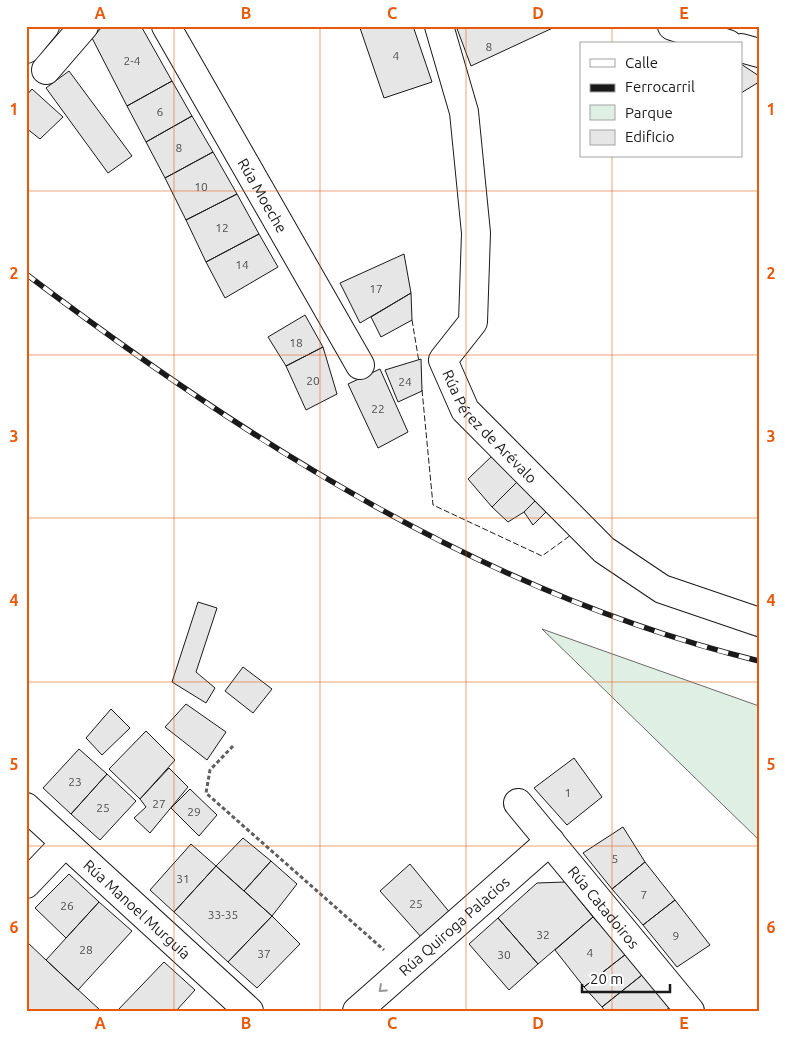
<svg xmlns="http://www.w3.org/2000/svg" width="785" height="1037" viewBox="0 0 785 1037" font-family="Ubuntu,sans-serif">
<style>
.green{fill:#e0efe3;stroke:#6a6a6a}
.building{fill:#e6e6e6;stroke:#1a1a1a}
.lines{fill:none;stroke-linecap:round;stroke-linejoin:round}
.minor-casing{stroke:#1a1a1a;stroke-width:30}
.major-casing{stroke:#1a1a1a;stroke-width:30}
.path{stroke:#5f5f5f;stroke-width:3;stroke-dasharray:4 2.5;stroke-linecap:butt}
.minor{stroke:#fff;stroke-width:28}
.major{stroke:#fff;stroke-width:28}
.rail-casing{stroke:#1a1a1a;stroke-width:5.5}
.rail{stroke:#fff;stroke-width:4;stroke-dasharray:11;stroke-linecap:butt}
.fence{stroke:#1a1a1a;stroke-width:1;stroke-dasharray:6 2.5;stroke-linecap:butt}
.oneway{stroke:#989898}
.grid{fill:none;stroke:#e8590c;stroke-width:1;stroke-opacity:0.55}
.labels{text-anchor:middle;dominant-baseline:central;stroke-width:4;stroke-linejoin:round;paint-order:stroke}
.number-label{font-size:12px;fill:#4d4d4d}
.street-label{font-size:15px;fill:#1a1a1a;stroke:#fff}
.neatline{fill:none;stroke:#e8590c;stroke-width:2}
.grid-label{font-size:16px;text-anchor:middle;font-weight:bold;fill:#e8590c}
</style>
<rect width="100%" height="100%" fill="#fff"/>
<!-- green -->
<path class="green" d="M542 629 759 706V840Z"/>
<!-- building -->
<path class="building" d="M103 26H141L172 81 127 106 92 38Z
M366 26H413L432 82 384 98 360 28Z
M456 26H557L471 66Z
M741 64 759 76V82L741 93Z
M69 71 132 156 108 173 46 88Z
M172 81 192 116 146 142 127 106Z
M32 89 63 117 40 139 26 128V96Z
M192 116 213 152 165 178 146 142Z
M213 152 237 194 186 220 165 178Z
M237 194 259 234 206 262 186 220Z
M259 234 278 267 225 298 206 262Z
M404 254 411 293 360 323 340 283Z
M411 293 412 320 381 337 371 317Z
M305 315 323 347 286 366 268 337Z
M323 347 337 394 306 410 286 366Z
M421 359 422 391 398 402 385 370Z
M380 369 408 432 378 448 348 384Z
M493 455 518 481 492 507 468 479Z
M518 481 536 500 524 512 508 522 492 507Z
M536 500 547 511 533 525 524 512Z
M198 602 217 608 196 672 215 688 206 703 172 682Z
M243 667 272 689 253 713 225 691Z
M186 704 226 732 207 760 165 727Z
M111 709 130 728 102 755 86 738Z
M146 731 175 760 140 799 109 769Z
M79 749 107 774 71 814 43 788Z
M574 758 602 797 567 825 534 788Z
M169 768 188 787 150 833 134 818 146 807 140 799Z
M107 774 136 801 100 840 71 814Z
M190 789 217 815 199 836 171 808Z
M623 827 645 862 612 889 583 853Z
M243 838 271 861 244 891 216 866Z
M191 844 216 866 174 912 150 890Z
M271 861 297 884 272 916 244 891Z
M645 862 675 900 643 925 612 889Z
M410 864 451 914 422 938 380 891Z
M216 866 272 916 228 962 174 912Z
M69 874 99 902 66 938 35 908Z
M565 882 593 917 538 964 498 918 537 883Z
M675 900 710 945 677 967 643 925Z
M99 902 132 931 78 990 46 960Z
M272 916 300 944 257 988 228 962Z
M593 917 626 954 584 987 555 950Z
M498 918 538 964 509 990 469 944Z
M26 941 46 960 101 1011H26Z
M626 954 642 975 602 1007 584 987Z
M164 962 195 990 176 1011H117Z
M642 975 670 1007 665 1011H605L602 1007Z"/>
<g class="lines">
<defs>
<g id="minor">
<path id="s1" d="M166 26 360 365"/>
<path id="s2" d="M439 26 464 112 476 233 473 322 443 360 465 410 604 550 662 589 759 622"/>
<path d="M672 26 728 44"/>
<path d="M741 48 759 53"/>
<path d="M46 70 84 26"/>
<path id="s3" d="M518 803 690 1011"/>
<path id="s4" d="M26 807 249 1011"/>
<path d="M26 884 65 843"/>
<path id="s5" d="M357 1011 550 841"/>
</g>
<path id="major" d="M26 49 45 26"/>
</defs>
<!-- minor casing -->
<use href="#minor" class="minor-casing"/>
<!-- major casing -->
<use href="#major" class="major-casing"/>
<!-- path -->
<path class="path" d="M233 746 210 770 206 793 384 950"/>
<!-- minor -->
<use href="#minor" class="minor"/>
<!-- major -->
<use href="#major" class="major"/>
<defs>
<path id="rail" d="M26 274C247 441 487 595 759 661"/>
</defs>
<!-- rail casing -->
<use href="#rail" class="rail-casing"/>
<!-- rail -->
<use href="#rail" class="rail"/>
<!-- fence -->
<path class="fence" d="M412 320 419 362
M422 390 433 505 542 556 571 535"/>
</g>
<!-- one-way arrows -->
<defs><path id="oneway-chevron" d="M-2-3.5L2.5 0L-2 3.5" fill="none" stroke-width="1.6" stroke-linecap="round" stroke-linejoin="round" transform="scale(1.25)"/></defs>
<use class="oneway" href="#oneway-chevron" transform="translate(382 989) rotate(138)"/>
<!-- grid -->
<path class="grid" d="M174 26V1011M320 26V1011M466 26V1011M612 26V44M612 156V1011M26 191H759M26 355H759M26 518H759M26 682H759M26 846H759"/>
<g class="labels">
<!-- number labels -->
<g class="number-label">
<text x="489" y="46">8</text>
<text x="396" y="55">4</text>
<text x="132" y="60">2-4</text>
<text x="160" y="111">6</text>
<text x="179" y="147">8</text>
<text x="201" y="186">10</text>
<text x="222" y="227">12</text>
<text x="242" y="264">14</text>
<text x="376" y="288">17</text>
<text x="296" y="342">18</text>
<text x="313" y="380">20</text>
<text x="405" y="381">24</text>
<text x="378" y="408">22</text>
<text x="75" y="781">23</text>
<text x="568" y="792">1</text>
<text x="159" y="803">27</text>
<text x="103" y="807">25</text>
<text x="194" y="811">29</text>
<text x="615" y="858">5</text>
<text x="183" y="878">31</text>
<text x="644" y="894">7</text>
<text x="416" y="903">25</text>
<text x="67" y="905">26</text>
<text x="223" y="914">33-35</text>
<text x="543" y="934">32</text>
<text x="676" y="935">9</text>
<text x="86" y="949">28</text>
<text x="590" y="952">4</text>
<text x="264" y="953">37</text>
<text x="504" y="954">30</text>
</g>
<!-- street labels -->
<g class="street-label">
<text stroke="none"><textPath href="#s1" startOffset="195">Rúa Moeche</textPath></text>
<text stroke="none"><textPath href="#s2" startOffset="431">Rúa Pérez de Arévalo</textPath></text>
<text stroke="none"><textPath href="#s3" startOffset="135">Rúa Catadoiros</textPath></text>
<text stroke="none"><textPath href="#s4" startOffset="151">Rúa Manoel Murguía</textPath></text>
<text stroke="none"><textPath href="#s5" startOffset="129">Rúa Quiroga Palacios</textPath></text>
</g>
</g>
<!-- border -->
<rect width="785" height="1037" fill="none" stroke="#ffffff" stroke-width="55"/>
<!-- legend -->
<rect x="580" y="42" width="162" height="115" fill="#ffffff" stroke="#a3a3a3"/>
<rect x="590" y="59" width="25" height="8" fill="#ffffff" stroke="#a3a3a3"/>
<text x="625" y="68" font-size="15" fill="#1a1a1a">Calle</text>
<rect x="590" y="84" width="25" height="8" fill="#1a1a1a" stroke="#a3a3a3"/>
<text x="625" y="92" font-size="15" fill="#1a1a1a">Ferrocarril</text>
<rect x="590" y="105" width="25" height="15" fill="#e0efe3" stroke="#a3a3a3"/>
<text x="625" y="118" font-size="15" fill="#1a1a1a">Parque</text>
<rect x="590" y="130" width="25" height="15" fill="#e6e6e6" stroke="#a3a3a3"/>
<text x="625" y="142" font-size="15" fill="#1a1a1a">Edificio</text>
<!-- scale -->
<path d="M582 984v8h88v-8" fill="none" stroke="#1a1a1a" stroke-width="2.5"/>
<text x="590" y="984" font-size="15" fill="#1a1a1a" stroke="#ffffff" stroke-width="4" paint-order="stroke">20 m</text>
<rect x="28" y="28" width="730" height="982" class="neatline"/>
<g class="grid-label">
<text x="100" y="19">A</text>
<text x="246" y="19">B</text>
<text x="392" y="19">C</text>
<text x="538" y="19">D</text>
<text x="684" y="19">E</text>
<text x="14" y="115">1</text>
<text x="771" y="115">1</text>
<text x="14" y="279">2</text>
<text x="771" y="279">2</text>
<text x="14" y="442">3</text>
<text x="771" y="442">3</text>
<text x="14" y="606">4</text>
<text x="771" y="606">4</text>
<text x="14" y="770">5</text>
<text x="771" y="770">5</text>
<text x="14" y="933">6</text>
<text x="771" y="933">6</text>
<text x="100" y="1029">A</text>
<text x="246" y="1029">B</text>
<text x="392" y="1029">C</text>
<text x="538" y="1029">D</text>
<text x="684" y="1029">E</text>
</g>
</svg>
